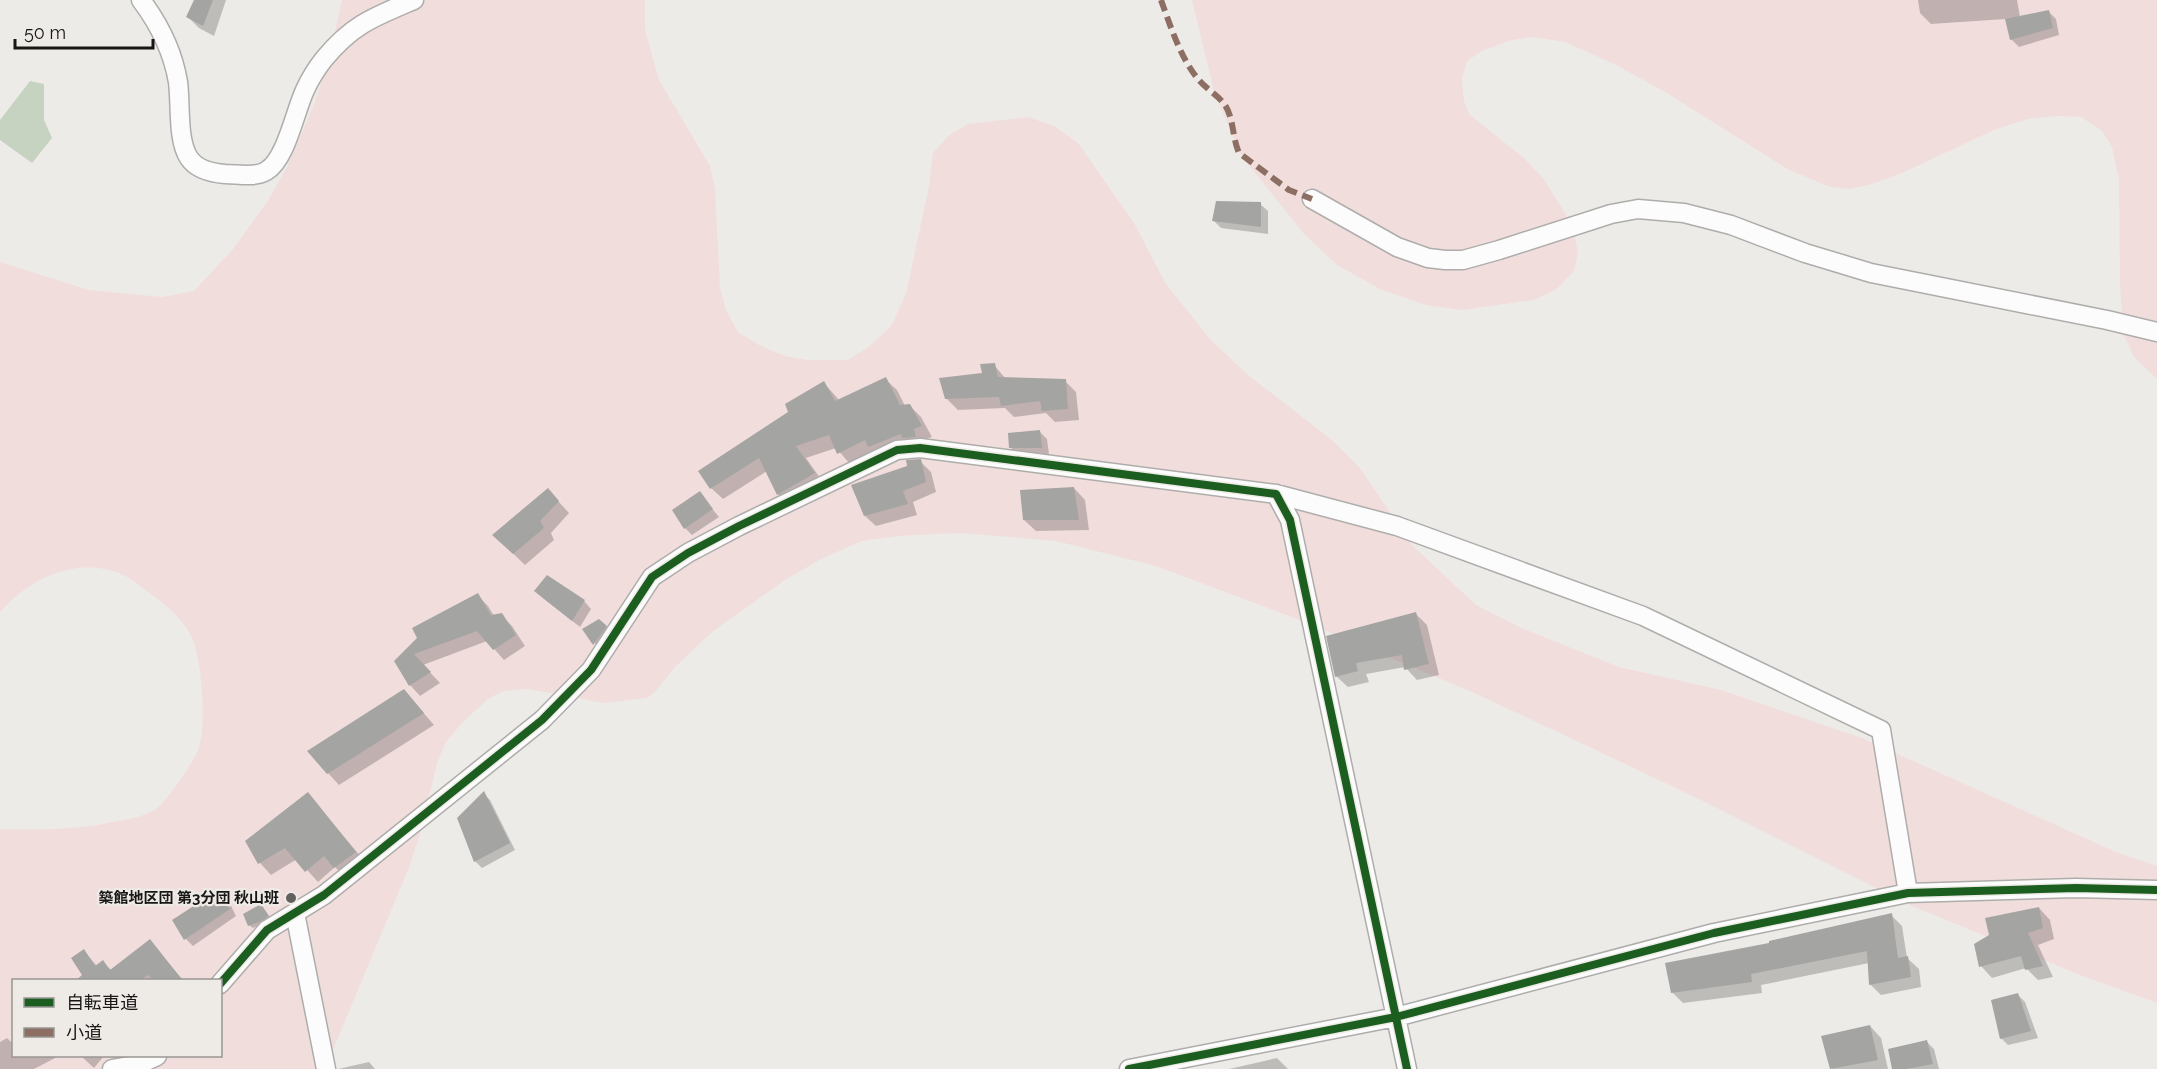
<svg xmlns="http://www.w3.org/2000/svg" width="2157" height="1069" viewBox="0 0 2157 1069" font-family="Raleway,'Noto Sans JP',sans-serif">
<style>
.green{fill:#f1dedc;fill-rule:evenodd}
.water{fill:#c5d3c0}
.shadow{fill:#0003}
.building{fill:#a4a4a2}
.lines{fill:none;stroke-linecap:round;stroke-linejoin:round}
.minor-casing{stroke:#aeadab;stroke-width:21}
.minor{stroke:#fcfcfc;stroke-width:18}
.quiet{stroke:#8d6e63;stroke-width:6;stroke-dasharray:12 6;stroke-linecap:butt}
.cycleway-casing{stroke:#eeebe7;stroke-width:11}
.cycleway{stroke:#1b5e20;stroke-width:8}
.poi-dot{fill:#636160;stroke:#eeebe7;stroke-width:2}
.labels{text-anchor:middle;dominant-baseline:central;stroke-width:4.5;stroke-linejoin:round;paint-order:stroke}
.poi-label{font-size:15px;font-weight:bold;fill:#181716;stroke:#eeebe7;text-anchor:end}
</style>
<rect width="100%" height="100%" fill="#edebe8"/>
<!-- green -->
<path class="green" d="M342 0H645V30L659 80 710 166 715 189 720 288 726 310 738 332 759 345 785 356 808 360H848L870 346 891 326 906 294 929 186 933 153 948 136 968 124 1028 117 1054 126 1078 143 1134 223 1166 284 1210 339 1248 375 1332 440 1360 468 1412 545 1476 605 1519 627 1619 667 1721 690 1862 738 2116 852 2157 866V1003L2080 975 1912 906 1703 801 1564 735 1472 692 1297 619 1156 566 1056 541 960 533 899 536 862 541 823 558 785 580 712 632 675 667 655 692 647 698 603 703 528 689 503 691 488 699 462 723 446 742 437 763 421 831 408 870 325 1069H0V829C40 830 78 830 118 821 130 819 145 816 156 809 167 801 193 763 198 750 207 727 202 660 192 638 184 620 167 606 152 595 140 586 128 575 113 571 70 559 29 580 0 612V262L89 290 162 297 194 291 233 249 269 199 288 165 315 102 330 55ZM14 980H220V1056H14Z
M1192 0H2157V379L2134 357 2123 333 2120 283 2119 179 2112 147 2102 131 2081 117 2056 116 2028 119 1994 130 1902 173 1872 184 1850 189 1830 187 1787 169 1667 93 1614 64 1565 42 1532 37 1512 40 1482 51 1467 61 1462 78 1464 101 1470 115 1525 159 1543 178 1565 213 1573 231 1578 252 1574 271 1557 289 1534 300 1462 310 1425 305 1380 289 1337 265 1304 234 1240 154 1214 91Z"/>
<!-- water -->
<path class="water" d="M30 81 44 84V120L52 138 32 163 0 140V120Z"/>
<!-- shadow -->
<path class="shadow" d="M195 0H226L214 36 199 28 188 17Z
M1918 0H2017L2020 17 2048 11 2056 19 2059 35 2019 47 2011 39 2006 19 1931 24 1920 13Z
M1260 204 1268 211V234L1221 228 1213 220Z
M994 365 1006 379 1065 381 1076 392 1079 420 1055 422 1046 413 1014 417 1005 408 958 410 946 398 983 375Z
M885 379 897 390 905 406 909 405 921 417 932 437 850 464 836 448 806 458 825 485 789 506 778 494 767 471 723 499 711 488 824 383 839 400Z
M1039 431 1047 439 1049 454 1018 455 1011 448Z
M920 461 931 472 936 492 913 502 917 515 876 526 865 516 909 467Z
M1074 488 1085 500 1089 530 1036 531 1024 520Z
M548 490 569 513 551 533 554 540 525 565 505 546Z
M699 493 719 517 692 535 685 528Z
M477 595 488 606 494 616 501 615 512 626 525 646 504 660 487 641 423 665 440 683 420 696 410 685 396 661Z
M543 598 584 601 591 609 580 627Z
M1416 614 1427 625 1439 675 1417 680 1405 667 1366 674 1369 682 1348 687 1336 676Z
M599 620 613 634 601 651 584 630Z
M415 703 434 725 339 785 328 773Z
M308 794 367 864 346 878 335 867 318 882 297 859 271 875 260 863 247 842Z
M484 794 490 800 515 850 482 868 475 861Z
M220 891 227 898 236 916 193 946 186 939 174 921Z
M2039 908 2050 920 2054 939 2038 945 2053 977 2038 980 2026 968 1992 978 1981 966Z
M264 910 271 919 253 928 249 925Z
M1891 915 1902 926 1907 958 1919 969 1921 987 1881 995 1870 984 1869 963 1761 985 1762 993 1683 1003 1672 992 1771 944Z
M150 941 183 980H77L84 976V951L97 966 103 962 111 970Z
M2018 995 2025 1002 2038 1038 2008 1045 2001 1038Z
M1870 1026 1881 1038 1888 1069H1832Z
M7 1038 11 1042 14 1041V1056H59L34 1069H0V1042Z
M1927 1042 1934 1049 1939 1069H1893Z
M81 1056H104L94 1068Z
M1277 1058 1288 1069H1229Z
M369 1062 375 1069H338Z"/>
<!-- building -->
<path class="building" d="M194 0H213L203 26 186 17Z
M2049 10 2053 28 2010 40 2005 19Z
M1216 201 1261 202V227L1212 221Z
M995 363 998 377 1066 379 1068 409 1042 411 1040 401 1001 406 999 397 945 399 939 378 982 373 980 364Z
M886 377 900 405 910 404 922 426 914 429 916 437 902 438 901 434 868 447 865 440 837 454 829 435 796 446 815 473 777 495 759 458 710 489 698 471 788 412 785 404 824 381 835 401Z
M1040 430 1042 448H1009L1008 433Z
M921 459 926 482 903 491 908 504 864 516 851 485 907 466 906 460Z
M1074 487 1079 520H1023L1020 490Z
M548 488 559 501 540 521 544 528 513 554 492 535Z
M700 491 713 509 684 529 672 510Z
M547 575 585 600 572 621 534 591Z
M478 593 491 615 502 613 516 635 493 650 477 631 414 654 431 672 409 686 394 661 417 638 412 628Z
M1416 612 1429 664 1404 670 1402 655 1356 663 1358 671 1335 677 1326 636Z
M599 619 607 626 593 645 582 629Z
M404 689 424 713 327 774 307 751Z
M484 791 510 843 474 862 457 818Z
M308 792 356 852 334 868 324 856 305 872 285 848 258 864 245 841Z
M220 889 230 909 184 940 172 920Z
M261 904 269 916 259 922 248 926 243 914Z
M2039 907 2043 928 2028 933 2043 966 2025 970 2021 956 1979 967 1974 944 1989 935 1985 918Z
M1892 913 1898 958 1908 956 1911 977 1869 985 1867 951 1751 974 1752 982 1671 993 1665 963 1769 943V941Z
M150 939 183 981H153L149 975 137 981H75L82 975 71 958 84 949 95 966 103 960 110 970Z
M2018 993 2031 1031 2000 1039 1991 1000Z
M1870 1025 1878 1060 1830 1069 1821 1036Z
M1927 1040 1933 1064 1906 1069H1892L1888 1049Z"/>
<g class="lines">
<defs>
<path id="minor" d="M141 0C159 24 173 52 178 82 181 104 177 140 189 158 197 170 212 173 225 174 238 174 255 178 266 171 286 160 295 111 305 90 310 79 316 69 324 59 353 24 374 17 414 0
M1312 199 1397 247 1428 258 1445 260H1463L1499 250 1611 214 1638 209 1684 213 1731 225 1805 253 1871 273 2107 320 2157 332
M1276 494 1397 526 1643 616 1881 730 1908 893
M295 913 326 1069
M220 984 267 930 324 895 542 720 591 670 652 577 688 553 739 526 897 450 920 448 1276 494 1290 520 1407 1069
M112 1069 140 1064 157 1056
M1129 1069 1396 1017 1714 933 1908 893 2076 888 2157 890"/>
</defs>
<!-- minor casing -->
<use href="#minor" class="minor-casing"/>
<!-- minor -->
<use href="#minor" class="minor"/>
<!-- quiet -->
<path class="quiet" d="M1161 0C1170 25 1181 59 1198 79 1206 89 1218 95 1225 105 1234 119 1232 137 1239 153L1289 190 1312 199"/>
<defs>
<path id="cycleway" d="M220 984 267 930 324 895 542 720 591 670 652 577 688 553 739 526 897 450 920 448 1276 494 1290 520 1407 1069
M1129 1069 1396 1017 1714 933 1908 893 2076 888 2157 890"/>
</defs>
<!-- cycleway casing -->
<use href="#cycleway" class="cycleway-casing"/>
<!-- cycleway -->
<use href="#cycleway" class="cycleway"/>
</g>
<!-- markers -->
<circle class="poi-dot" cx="291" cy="898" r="6"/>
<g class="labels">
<!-- poi labels -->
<g class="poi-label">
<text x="279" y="898">築館地区団 第3分団 秋山班</text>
</g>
</g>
<!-- legend -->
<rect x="12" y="979" width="210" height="78" fill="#eeebe7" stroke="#989693" stroke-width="1.5"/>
<rect x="24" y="998" width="30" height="9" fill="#1b5e20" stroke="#989693" stroke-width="1.5"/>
<text x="66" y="1009" font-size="18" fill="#181716">自転車道</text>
<rect x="24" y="1028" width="30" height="9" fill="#8d6e63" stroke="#989693" stroke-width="1.5"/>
<text x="66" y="1039" font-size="18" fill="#181716">小道</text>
<!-- scale -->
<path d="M15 39v9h138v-9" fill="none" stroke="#181716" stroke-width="3"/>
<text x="24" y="39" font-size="18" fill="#181716" stroke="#eeebe7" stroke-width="4.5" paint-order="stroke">50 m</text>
</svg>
